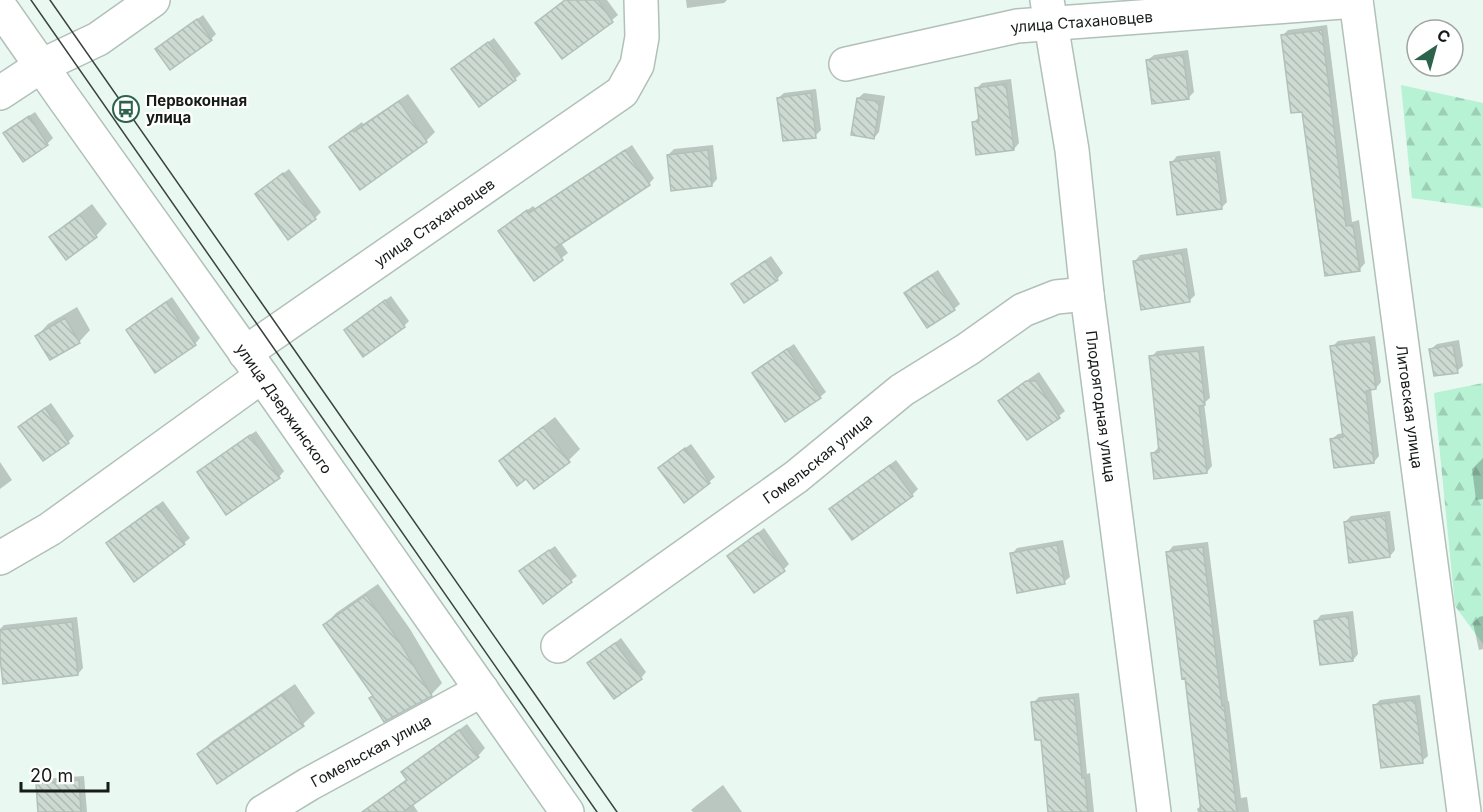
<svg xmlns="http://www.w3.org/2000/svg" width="1483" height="812" viewBox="0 0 1483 812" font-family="Inter,sans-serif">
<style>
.forest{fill:url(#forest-firs)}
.shadow{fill:#0003}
.building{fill:url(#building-back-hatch);stroke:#b1c0b8;stroke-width:1.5}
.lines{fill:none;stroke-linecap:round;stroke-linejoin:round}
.street-casing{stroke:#b1c0b8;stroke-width:36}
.secondary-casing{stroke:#b1c0b8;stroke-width:36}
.street{stroke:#fff;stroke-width:33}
.secondary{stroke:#fff;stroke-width:33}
.tram{stroke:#3c433f;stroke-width:1.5}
.labels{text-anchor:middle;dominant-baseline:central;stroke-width:4.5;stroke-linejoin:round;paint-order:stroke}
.street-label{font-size:15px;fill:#161b18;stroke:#fff}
.poi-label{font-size:15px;font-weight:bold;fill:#161b18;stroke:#fff;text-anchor:start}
</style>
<defs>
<pattern id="forest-firs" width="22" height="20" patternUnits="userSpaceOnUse" patternTransform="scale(1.5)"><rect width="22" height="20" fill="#b7f2d5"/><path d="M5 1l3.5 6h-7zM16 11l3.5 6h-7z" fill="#9dcfb6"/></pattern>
<pattern id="building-back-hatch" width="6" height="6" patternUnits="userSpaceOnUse" patternTransform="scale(1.5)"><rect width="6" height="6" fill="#ccdad2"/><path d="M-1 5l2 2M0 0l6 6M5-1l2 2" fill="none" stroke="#aebab4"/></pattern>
</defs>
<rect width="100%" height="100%" fill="#e9f8f0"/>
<!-- forest -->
<path class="forest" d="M1401 85 1483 103V208L1412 198Z
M1483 383V644L1455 606 1434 393Z"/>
<!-- shadow -->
<path class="shadow" d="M565 0H607L618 15 612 20 562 57 537 23Z
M686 0H727L724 3 687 8Z
M203 15 216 34 211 39 163 44Z
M1327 25 1352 222 1359 220 1365 263 1360 269 1283 35 1288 30Z
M494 38 521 74 515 79 459 64Z
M1188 50 1194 92 1188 98 1148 60 1154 55Z
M1011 79 1019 143 1014 149 973 123 979 117 977 88 982 83Z
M816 89 821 130 815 136 778 98 784 93Z
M864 93 885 96 879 132 874 138 858 98Z
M408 94 435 132 426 141 360 188 331 148 339 139 362 122 363 124Z
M35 112 53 138 47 144 23 160 11 128Z
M632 145 654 178 649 184 561 243 568 253 534 279 506 226 533 206 536 209Z
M713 145 717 179 712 185 668 155 674 149Z
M1220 151 1227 202 1221 208 1172 162 1177 156Z
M289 169 321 212 315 218 257 194Z
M92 204 107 224 96 236 51 238 63 226Z
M1187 248 1195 295 1189 301 1135 261 1140 255Z
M771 256 783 273 777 279 745 301 733 284 739 278Z
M938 270 960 304 954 309 906 293 911 287Z
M391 296 409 321 404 326 351 325Z
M172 297 200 338 195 344 128 330 133 324Z
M77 307 90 330 79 342 37 336 48 324Z
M1375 336 1381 382 1376 388 1371 389 1379 456 1374 462 1332 439 1338 434 1344 433 1332 347 1338 341Z
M1459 340 1463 366 1457 371 1431 349 1437 344Z
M794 344 826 392 820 397 754 373 759 367Z
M1204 346 1210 398 1204 403 1212 466 1207 472 1152 454 1158 448H1160L1151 357 1157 351Z
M1039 372 1065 411 1059 416 1027 438 1006 395Z
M51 403 74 436 68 442 43 459 20 427 26 421Z
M555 417 580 449 569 460 527 477 501 462 512 450Z
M256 431 284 471 279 477 199 472 204 467Z
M691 444 715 477 709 482 666 462Z
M1483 458V499L1476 500 1472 469Z
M896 460 918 489 912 495 853 538 837 504Z
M0 462 12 480 0 489Z
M163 501 190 538 184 543H108L114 537Z
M1390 511 1395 550 1390 556 1345 522 1351 516Z
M764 528 789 564 784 569 729 556Z
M1063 540 1070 577 1064 582 1012 554 1017 548Z
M1208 542 1228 701H1229L1241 798 1247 797 1249 812H1198L1197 809 1202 805 1186 676 1168 552 1173 546Z
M555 546 577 576 543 602 527 566Z
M378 584 410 629 442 683 431 695H374L325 625 336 613Z
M1353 611 1358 654 1353 660 1316 621 1321 615Z
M1483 616V649L1479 650 1473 623 1479 617Z
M77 617 83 668 78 674 0 645V629L4 625Z
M621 638 646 672 641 678 589 663Z
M295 684 315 713 303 724 218 782 199 754 211 742Z
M1079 693 1087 774 1090 773 1094 812H1050L1042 738 1033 703 1039 697Z
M1420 695 1428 756 1422 761 1374 706 1380 700Z
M467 724 485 748 478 756 412 803 418 812H362L408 778 403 772 411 765Z
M84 776 87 812H39L37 785 43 779Z
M723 785 742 812H693L691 810 697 805Z"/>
<!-- building -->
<path class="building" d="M565 0H598L613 22 562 59 535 23Z
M197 19 212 40 170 70 155 49Z
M1322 30 1346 226 1353 225 1360 271 1325 276 1314 199 1302 112 1291 113 1281 35Z
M488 42 516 80 479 107 451 69Z
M1183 55 1189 99 1152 104 1146 60Z
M1006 84 1014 150 976 155 972 122 979 121 975 88Z
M811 93 816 138 783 141 777 98Z
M857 98 880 102 874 139 851 135Z
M399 101 427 142 360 190 329 147 353 130 354 132Z
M29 116 48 145 23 162 3 133Z
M625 150 650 185 555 248 563 260 534 281 498 231 527 210 529 213Z
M708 150 712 186 671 191 667 155Z
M1215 156 1222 209 1177 215 1170 162Z
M283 173 316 219 288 240 255 194Z
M80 215 97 237 66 260 49 237Z
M1182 253 1190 302 1141 310 1133 261Z
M765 261 778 280 744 303 731 284Z
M932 275 955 310 927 328 904 293Z
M385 300 405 327 363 357 344 330Z
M166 302 196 345 155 373 126 330Z
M65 318 80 343 50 360 35 336Z
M1370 341 1376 389 1366 391 1374 463 1334 468 1330 439 1343 437 1330 346Z
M1453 345 1458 373 1434 376 1429 349Z
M787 349 821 398 785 422 752 373Z
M1199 351 1205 405 1199 406 1207 473 1154 479 1151 453 1159 452 1149 356Z
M1026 381H1036L1060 418 1027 440 998 401Z
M45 408 69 443 43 461 18 427Z
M543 427 570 462 534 489 526 479 517 486 499 461Z
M250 435 280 478 226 515 197 472Z
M685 448 710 483 684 503 658 468Z
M890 465 913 496 852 540 829 509Z
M157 506 185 544 134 582 106 543Z
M1385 516 1390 557 1349 563 1344 522Z
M758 533 785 571 754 593 727 556Z
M1057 545 1065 584 1017 593 1010 553Z
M1203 547 1222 706 1224 705 1237 812H1201L1185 678 1182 679 1166 552Z
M549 550 572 582 543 604 519 571Z
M366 595 399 641 432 696 384 722 369 698 373 696 323 625Z
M1348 616 1353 661 1320 665 1314 621Z
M72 622 78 675 3 684 0 658V630Z
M615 643 642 679 614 699 587 663Z
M283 694 304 726 217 784 197 754Z
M1074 698 1082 778H1085L1088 812H1048L1041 740H1035L1031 702Z
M1415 700 1423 763 1381 768 1373 705Z
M459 730 479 757 403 812H362L407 780 401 772Z
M79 780 81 812H38L36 784Z"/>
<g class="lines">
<defs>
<g id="street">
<path id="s1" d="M1047 0 1072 150 1087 294 1154 812"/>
<path id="s2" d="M1356 0 1464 812"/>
<path id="s3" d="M846 64 1017 26 1356 1"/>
<path d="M0 93 41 66 98 39 153 0"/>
<path id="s4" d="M245 353 622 92 637 65 642 37 641 0"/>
<path d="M0 558 50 529 262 376"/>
<path id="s5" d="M558 646 796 477 902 390 968 349 1023 310 1056 297 1087 294"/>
<path id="s6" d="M263 812 309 784 482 690"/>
</g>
<g id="secondary">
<path id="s7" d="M0 7 63 97 262 376 567 812"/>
</g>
</defs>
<!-- street casing -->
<use href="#street" class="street-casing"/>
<!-- secondary casing -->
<use href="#secondary" class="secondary-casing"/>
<!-- street -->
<use href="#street" class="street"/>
<!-- secondary -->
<use href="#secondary" class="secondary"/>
<!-- tram -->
<path class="tram" d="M31 0 597 812
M50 0 617 812"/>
</g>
<!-- icons -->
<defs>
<symbol id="bus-ring" viewBox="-11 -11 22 22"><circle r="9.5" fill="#fff" stroke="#2b634b" stroke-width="1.5"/><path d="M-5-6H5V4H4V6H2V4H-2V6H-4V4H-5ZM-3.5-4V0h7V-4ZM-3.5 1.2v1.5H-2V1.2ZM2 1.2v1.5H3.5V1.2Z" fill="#2b634b"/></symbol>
</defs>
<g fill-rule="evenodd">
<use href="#bus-ring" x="111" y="94" width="30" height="30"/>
</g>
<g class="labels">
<!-- street labels -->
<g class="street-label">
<text stroke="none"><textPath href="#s3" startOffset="240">улица Стахановцев</textPath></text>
<text stroke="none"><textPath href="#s4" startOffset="230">улица Стахановцев</textPath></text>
<text stroke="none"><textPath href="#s1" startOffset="410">Плодоягодная улица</textPath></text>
<text stroke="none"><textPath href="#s2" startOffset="410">Литовская улица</textPath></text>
<text stroke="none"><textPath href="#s7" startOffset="492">улица Дзержинского</textPath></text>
<text stroke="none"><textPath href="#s5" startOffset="320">Гомельская улица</textPath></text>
<text stroke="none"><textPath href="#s6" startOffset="124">Гомельская улица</textPath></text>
</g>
<!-- poi labels -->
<g class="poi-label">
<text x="146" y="100">Первоконная<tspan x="146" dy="17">улица</tspan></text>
</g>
</g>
<!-- north arrow -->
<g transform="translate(1435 48) rotate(36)"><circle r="28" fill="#ffffff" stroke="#a2a4a3" stroke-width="1.5"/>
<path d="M0-4.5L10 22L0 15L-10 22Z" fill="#2b634b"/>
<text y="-9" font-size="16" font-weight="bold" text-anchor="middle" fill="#161b18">С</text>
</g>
<!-- scale -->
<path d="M21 782v9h87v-9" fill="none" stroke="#161b18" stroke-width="3"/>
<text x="30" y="782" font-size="18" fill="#161b18" stroke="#ffffff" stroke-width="4.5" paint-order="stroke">20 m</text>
</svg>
